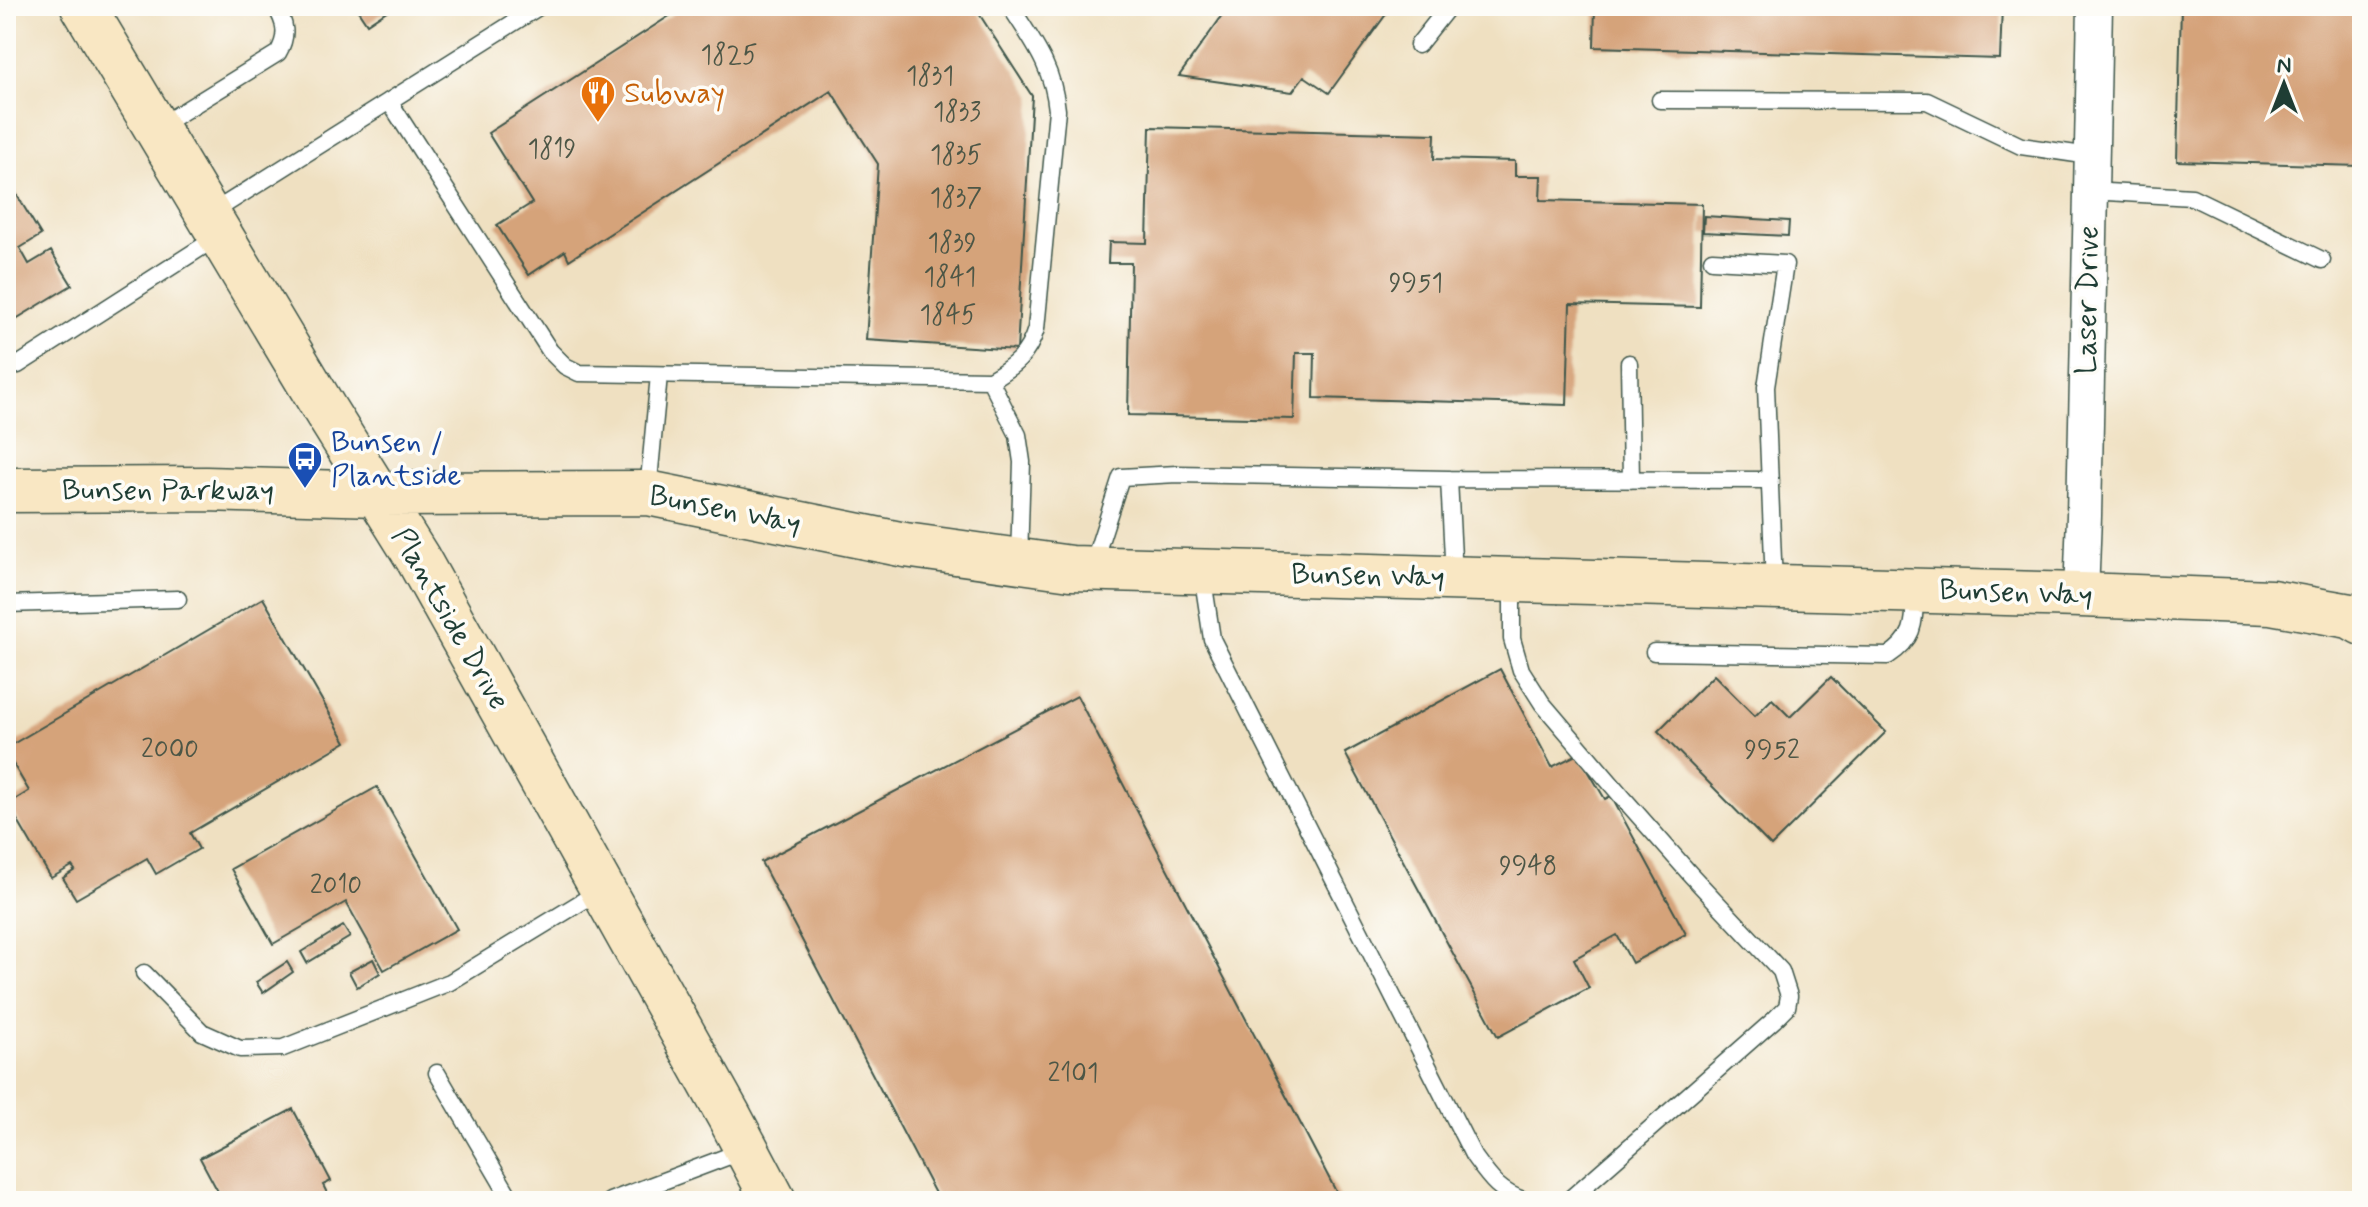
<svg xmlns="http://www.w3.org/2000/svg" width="2368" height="1207" viewBox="0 0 2368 1207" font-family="Mynerve,sans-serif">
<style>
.building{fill:#d5a37a}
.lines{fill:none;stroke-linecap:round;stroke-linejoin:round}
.lane-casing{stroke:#3e5549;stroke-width:19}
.street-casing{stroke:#3e5549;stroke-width:37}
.secondary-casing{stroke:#3e5549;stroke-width:47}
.lane{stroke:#fff;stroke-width:16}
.street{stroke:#fff;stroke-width:34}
.secondary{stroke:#f9e7c3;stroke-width:44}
.labels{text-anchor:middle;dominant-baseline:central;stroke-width:7;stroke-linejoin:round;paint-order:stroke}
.number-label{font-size:26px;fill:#4c5646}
.food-label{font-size:30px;fill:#c56008;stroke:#fdfcf7;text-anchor:start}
.street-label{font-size:30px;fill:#1f3d34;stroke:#fdfcf7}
.transit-label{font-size:30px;fill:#164399;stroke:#fdfcf7;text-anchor:start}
</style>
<rect width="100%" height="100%" fill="#fdfcf7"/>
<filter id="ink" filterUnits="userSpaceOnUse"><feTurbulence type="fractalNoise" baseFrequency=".0125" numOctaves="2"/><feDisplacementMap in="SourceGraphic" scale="16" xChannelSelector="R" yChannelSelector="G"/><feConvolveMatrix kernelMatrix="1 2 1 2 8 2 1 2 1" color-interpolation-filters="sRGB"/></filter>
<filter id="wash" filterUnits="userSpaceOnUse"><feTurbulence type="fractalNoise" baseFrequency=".006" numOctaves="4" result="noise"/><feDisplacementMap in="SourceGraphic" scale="32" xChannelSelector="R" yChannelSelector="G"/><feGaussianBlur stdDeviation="1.8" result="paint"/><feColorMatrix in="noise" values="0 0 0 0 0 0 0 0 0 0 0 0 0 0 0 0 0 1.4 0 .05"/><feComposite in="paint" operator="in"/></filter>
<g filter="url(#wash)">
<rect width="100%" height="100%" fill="#efe0c1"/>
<g id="blocks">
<!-- building -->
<path class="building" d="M355 6H394L367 24Z
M685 6H974L1032 96 1017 350 866 340 878 164 831 91 569 260 565 251 529 275 497 225 532 203 488 133Z
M1222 6H1392L1329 93 1304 76 1292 92 1179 76 1222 16 1217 13Z
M1595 6H2002L2000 59 1594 47Z
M2181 6H2362V166L2177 161Z
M1150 127 1435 134 1434 159 1515 161V176H1541L1540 200 1702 204 1700 307 1570 304 1567 405 1314 398 1315 353H1296L1294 419 1128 415 1131 263H1108L1109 242 1147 243Z
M6 177 41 235 20 248 29 264 51 251 72 285 6 325Z
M1704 216 1789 221 1788 236 1703 232Z
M263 598 346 742 190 833 199 849 156 874 147 858 76 899 63 878 75 870 72 866 51 878 8 804 29 791 6 752V748Z
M1500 669 1552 767 1578 754 1605 799 1611 796 1686 934 1632 963 1617 935 1574 959 1589 988 1498 1037 1345 753Z
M1714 675 1755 716 1772 699 1790 717 1831 677 1886 732 1771 846 1658 731Z
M1077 696 1341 1201H939L761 862Z
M377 787 457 929 384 970 346 902 273 944 231 869Z
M343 926 350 937 307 963 301 952Z
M373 959 380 973 357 987 349 972Z
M287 962 293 972 263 993 256 982Z
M293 1109 331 1181 323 1185 331 1201H223L200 1158Z"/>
</g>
</g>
<g filter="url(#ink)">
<use href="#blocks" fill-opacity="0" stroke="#3e5549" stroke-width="2"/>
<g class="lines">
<defs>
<path id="lane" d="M1418 45 1449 6
M1660 100 1927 101 2021 146 2090 156
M389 101 550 351 565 366 579 373 990 380C1014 366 1028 356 1036 329L1057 110C1053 67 1033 42 1010 6
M158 127 278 53C288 36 286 23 275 6
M2090 191 2192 197 2322 260
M210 214 540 6
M1712 260 1785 264 1766 387 1774 585
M1629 363 1631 480
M6 368 18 365 219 236
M990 380 1018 435 1022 462 1019 559
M1449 479 1770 480
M648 491 659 375
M1092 567 1121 477 1177 474 1449 479 1454 577
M1202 573 1212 639 1473 1155C1489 1177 1498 1192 1526 1201
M1512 581V639L1521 670 1542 703 1624 799 1691 875 1781 971 1789 996 1787 1007 1774 1020 1570 1199 1564 1201
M6 604 178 599
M1654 652 1888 656C1916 637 1914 623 1915 592
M144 973 202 1032 240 1049 283 1048 450 982 601 890
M437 1073 512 1201
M610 1201 745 1150"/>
<path id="street" d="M2081 595 2084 516 2095 6"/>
<path id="secondary" d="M83 6 325 410 418 559 729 1116 774 1201
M6 490 206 489 378 494 648 493 905 545 1071 568 2081 595 2271 602 2350 616 2362 623"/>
</defs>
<!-- lane casing -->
<use href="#lane" class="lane-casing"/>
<!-- street casing -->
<use href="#street" class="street-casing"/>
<!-- secondary casing -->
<use href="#secondary" class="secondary-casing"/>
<!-- lane -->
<use href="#lane" class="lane"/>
<!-- street -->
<use href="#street" class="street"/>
<!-- secondary -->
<use href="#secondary" class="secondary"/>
</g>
</g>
<!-- icons -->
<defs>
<symbol id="restaurant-pin" viewBox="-11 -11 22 30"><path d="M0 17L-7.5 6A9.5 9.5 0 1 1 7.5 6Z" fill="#e8710a" stroke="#fdfcf7"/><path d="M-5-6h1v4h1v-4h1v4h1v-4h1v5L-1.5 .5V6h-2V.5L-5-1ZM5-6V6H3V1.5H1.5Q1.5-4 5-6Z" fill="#fff"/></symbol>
<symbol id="bus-pin" viewBox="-11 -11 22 30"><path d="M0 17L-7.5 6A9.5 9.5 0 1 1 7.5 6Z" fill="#1a4fb4" stroke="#fdfcf7"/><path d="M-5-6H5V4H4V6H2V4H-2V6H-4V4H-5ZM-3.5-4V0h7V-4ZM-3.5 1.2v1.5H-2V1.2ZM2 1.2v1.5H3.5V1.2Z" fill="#fff"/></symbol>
</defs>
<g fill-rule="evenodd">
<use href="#restaurant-pin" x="578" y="73" width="40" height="54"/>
<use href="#bus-pin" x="285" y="439" width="40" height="54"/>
</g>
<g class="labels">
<!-- number labels -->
<g class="number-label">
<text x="729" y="56">1825</text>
<text x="930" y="77">1831</text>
<text x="957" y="113">1833</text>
<text x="552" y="150">1819</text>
<text x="956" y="156">1835</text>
<text x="956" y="199">1837</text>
<text x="952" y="244">1839</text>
<text x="950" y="278">1841</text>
<text x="1416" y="284">9951</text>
<text x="948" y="316">1845</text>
<text x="170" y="750">2000</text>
<text x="1772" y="751">9952</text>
<text x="1528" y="867">9948</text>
<text x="336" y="886">2010</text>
<text x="1073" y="1074">2101</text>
</g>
<!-- food labels -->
<g class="food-label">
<text x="624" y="93">Subway</text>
</g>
<!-- street labels -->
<g class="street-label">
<text transform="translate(2088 300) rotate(-89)">Laser Drive</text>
<text x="168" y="490">Bunsen Parkway</text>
<text transform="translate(725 510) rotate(11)">Bunsen Way</text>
<text transform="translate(1368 576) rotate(1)">Bunsen Way</text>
<text transform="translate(2016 593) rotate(2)">Bunsen Way</text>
<text transform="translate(450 619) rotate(60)">Plantside Drive</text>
</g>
<!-- transit labels -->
<g class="transit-label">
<text x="331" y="442">Bunsen /<tspan x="331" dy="34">Plantside</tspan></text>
</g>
</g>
<!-- margin -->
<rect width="2368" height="1207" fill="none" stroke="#fdfcf7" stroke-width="32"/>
<!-- north arrow -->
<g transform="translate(2284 84)" stroke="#fdfcf7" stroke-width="6" paint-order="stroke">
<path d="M0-6L14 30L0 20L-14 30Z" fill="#1f3d34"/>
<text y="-12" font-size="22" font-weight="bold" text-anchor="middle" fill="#1f3d34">N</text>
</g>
</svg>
